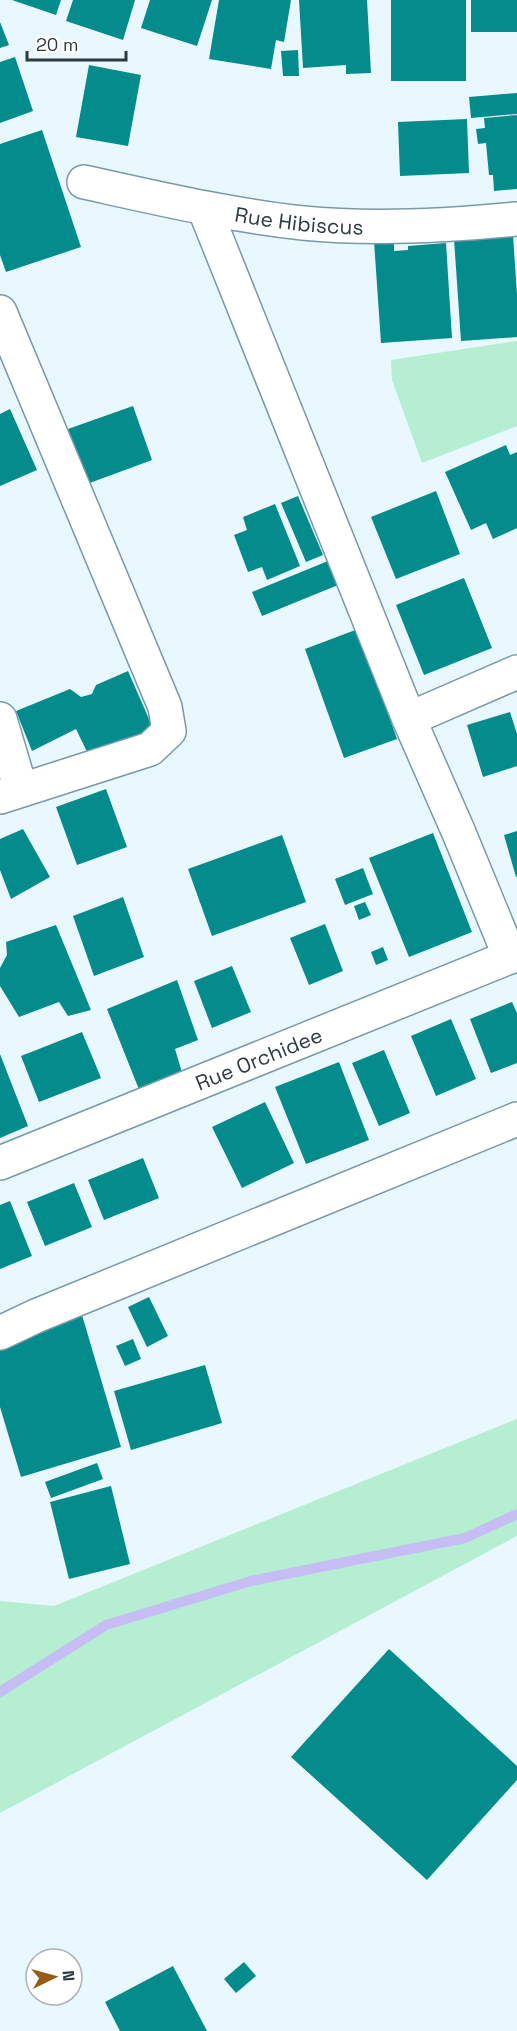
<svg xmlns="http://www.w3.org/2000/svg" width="517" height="2031" viewBox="0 0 517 2031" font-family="'Space Grotesk',sans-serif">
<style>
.green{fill:#b5eed1}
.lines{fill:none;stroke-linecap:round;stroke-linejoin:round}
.stream{stroke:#c6bdf5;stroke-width:10}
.building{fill:#048b8b}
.minor-casing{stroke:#7899a8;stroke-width:36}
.minor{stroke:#fff;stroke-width:33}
.labels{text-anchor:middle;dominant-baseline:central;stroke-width:6;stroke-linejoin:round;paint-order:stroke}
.street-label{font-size:21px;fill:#2d3b41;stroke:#fff}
</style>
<rect width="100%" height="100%" fill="#e9f7fe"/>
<!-- green -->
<path class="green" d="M517 341V426L422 463 392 380 391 360Z
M517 1419V1536L0 1813V1601L54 1606Z"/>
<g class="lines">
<!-- stream -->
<path class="stream" d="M0 1692 106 1625 251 1581 465 1538 517 1514"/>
</g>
<!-- building -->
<path class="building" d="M12 0H61L56 15Z
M73 0H135L123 40 66 21Z
M150 0H212L197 46 141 28Z
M219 0H291L284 42 276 40 271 69 209 59Z
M299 0H367L371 73 346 74V65L303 68Z
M391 0H466V81H391Z
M471 0H517V32H471Z
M0 22 9 45 0 48Z
M298 50 299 76H283L281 51Z
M15 57 33 111 0 123V62Z
M89 65 141 75 128 146 76 137Z
M517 93V114L471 118 469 97Z
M517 115V189L494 191 493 175H489L486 143 478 144 476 129 485 128 484 118Z
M467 119 469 173 400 176 398 122Z
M42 130 81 247 6 272 0 255V144Z
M513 235 517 295V337L461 341 454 239Z
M394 240V251L408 250V246L446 243 452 338 381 343 374 241Z
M133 406 152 460 87 484 68 429Z
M10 409 37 470 0 486V414Z
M506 445 510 455 517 452V528L493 539 486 523 471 530 445 472Z
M436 491 460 554 396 579 371 517Z
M298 496 323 555 306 562 281 503Z
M275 504 300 566 267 580 262 567 248 572 234 535 247 530 243 517Z
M333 559 343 583 262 616 252 592Z
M464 578 492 648 424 675 396 605Z
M358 629 397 739 344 758 305 649Z
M128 671 156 735 90 758 76 729 32 751 16 711 70 689 81 697 92 694 96 685Z
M510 712 517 734V766L483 777 467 725Z
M106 789 127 847 77 865 56 807Z
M23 829 50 877 11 899 0 870V839Z
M517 831V876L516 877 504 835Z
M433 833 472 932 409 957 369 858Z
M282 835 306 902 212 936 188 869Z
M363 868 373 894 345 905 335 879Z
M123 897 144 957 94 976 73 916Z
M365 902 371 915 359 920 354 906Z
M325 924 343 971 309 985 290 938Z
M56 925 91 1010 68 1016 59 1002 19 1017 0 986V968L7 955 6 942Z
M383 947 388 960 376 965 371 952Z
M232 966 251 1012 212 1028 194 981Z
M177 980 198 1040 175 1049 183 1076 140 1092 107 1009Z
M512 1002 517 1013V1063L491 1073 470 1019Z
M451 1019 476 1079 436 1096 411 1036Z
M82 1032 101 1078 39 1102 21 1056Z
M384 1050 410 1113 379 1126 352 1063Z
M0 1054 28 1126 0 1138Z
M339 1062 369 1140 306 1164 275 1087Z
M265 1102 294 1163 242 1188 212 1127Z
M143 1158 159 1198 104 1220 88 1180Z
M74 1183 92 1227 45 1246 27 1202Z
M10 1201 32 1256 0 1269V1205Z
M149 1297 168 1336 147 1347 128 1307Z
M82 1315 121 1447 21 1477 0 1407V1340Z
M133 1339 141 1359 125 1366 116 1346Z
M205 1365 222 1423 131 1450 114 1391Z
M97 1463 103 1479 51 1498 45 1482Z
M111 1486 130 1564 69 1579 50 1502Z
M389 1649 517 1766V1780L427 1880 291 1757Z
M244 1962 256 1976 236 1993 224 1979Z
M173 1966 207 2031H120L105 2002Z"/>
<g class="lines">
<defs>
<g id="minor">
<path id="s1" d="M84 182C157 198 229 215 303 223 374 230 446 226 517 219"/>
<path d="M205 210 409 719 459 833 510 957"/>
<path d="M0 312 165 707 169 731 150 749 0 797"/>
<path d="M0 719 21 790"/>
<path d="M409 719 517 672"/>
<path id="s2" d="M0 1163 517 954"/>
<path d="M0 1333 36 1316 517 1119"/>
</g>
</defs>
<!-- minor casing -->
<use href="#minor" class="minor-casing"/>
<!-- minor -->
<use href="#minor" class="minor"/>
</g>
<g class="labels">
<!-- street labels -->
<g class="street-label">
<text stroke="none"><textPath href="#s1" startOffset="219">Rue Hibiscus</textPath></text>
<text stroke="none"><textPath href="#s2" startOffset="279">Rue Orchidee</textPath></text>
</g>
</g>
<!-- north arrow -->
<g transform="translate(54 1977) rotate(85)"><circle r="28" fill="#ffffff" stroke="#abb1b3" stroke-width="1.5"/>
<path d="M0-4.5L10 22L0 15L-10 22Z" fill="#955c18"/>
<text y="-9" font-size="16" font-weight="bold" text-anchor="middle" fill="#2d3b41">N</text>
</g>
<!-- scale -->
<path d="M27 51v9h99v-9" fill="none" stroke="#2d3b41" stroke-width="3"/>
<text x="36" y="51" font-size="18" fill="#2d3b41" stroke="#ffffff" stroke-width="4.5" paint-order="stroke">20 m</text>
</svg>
